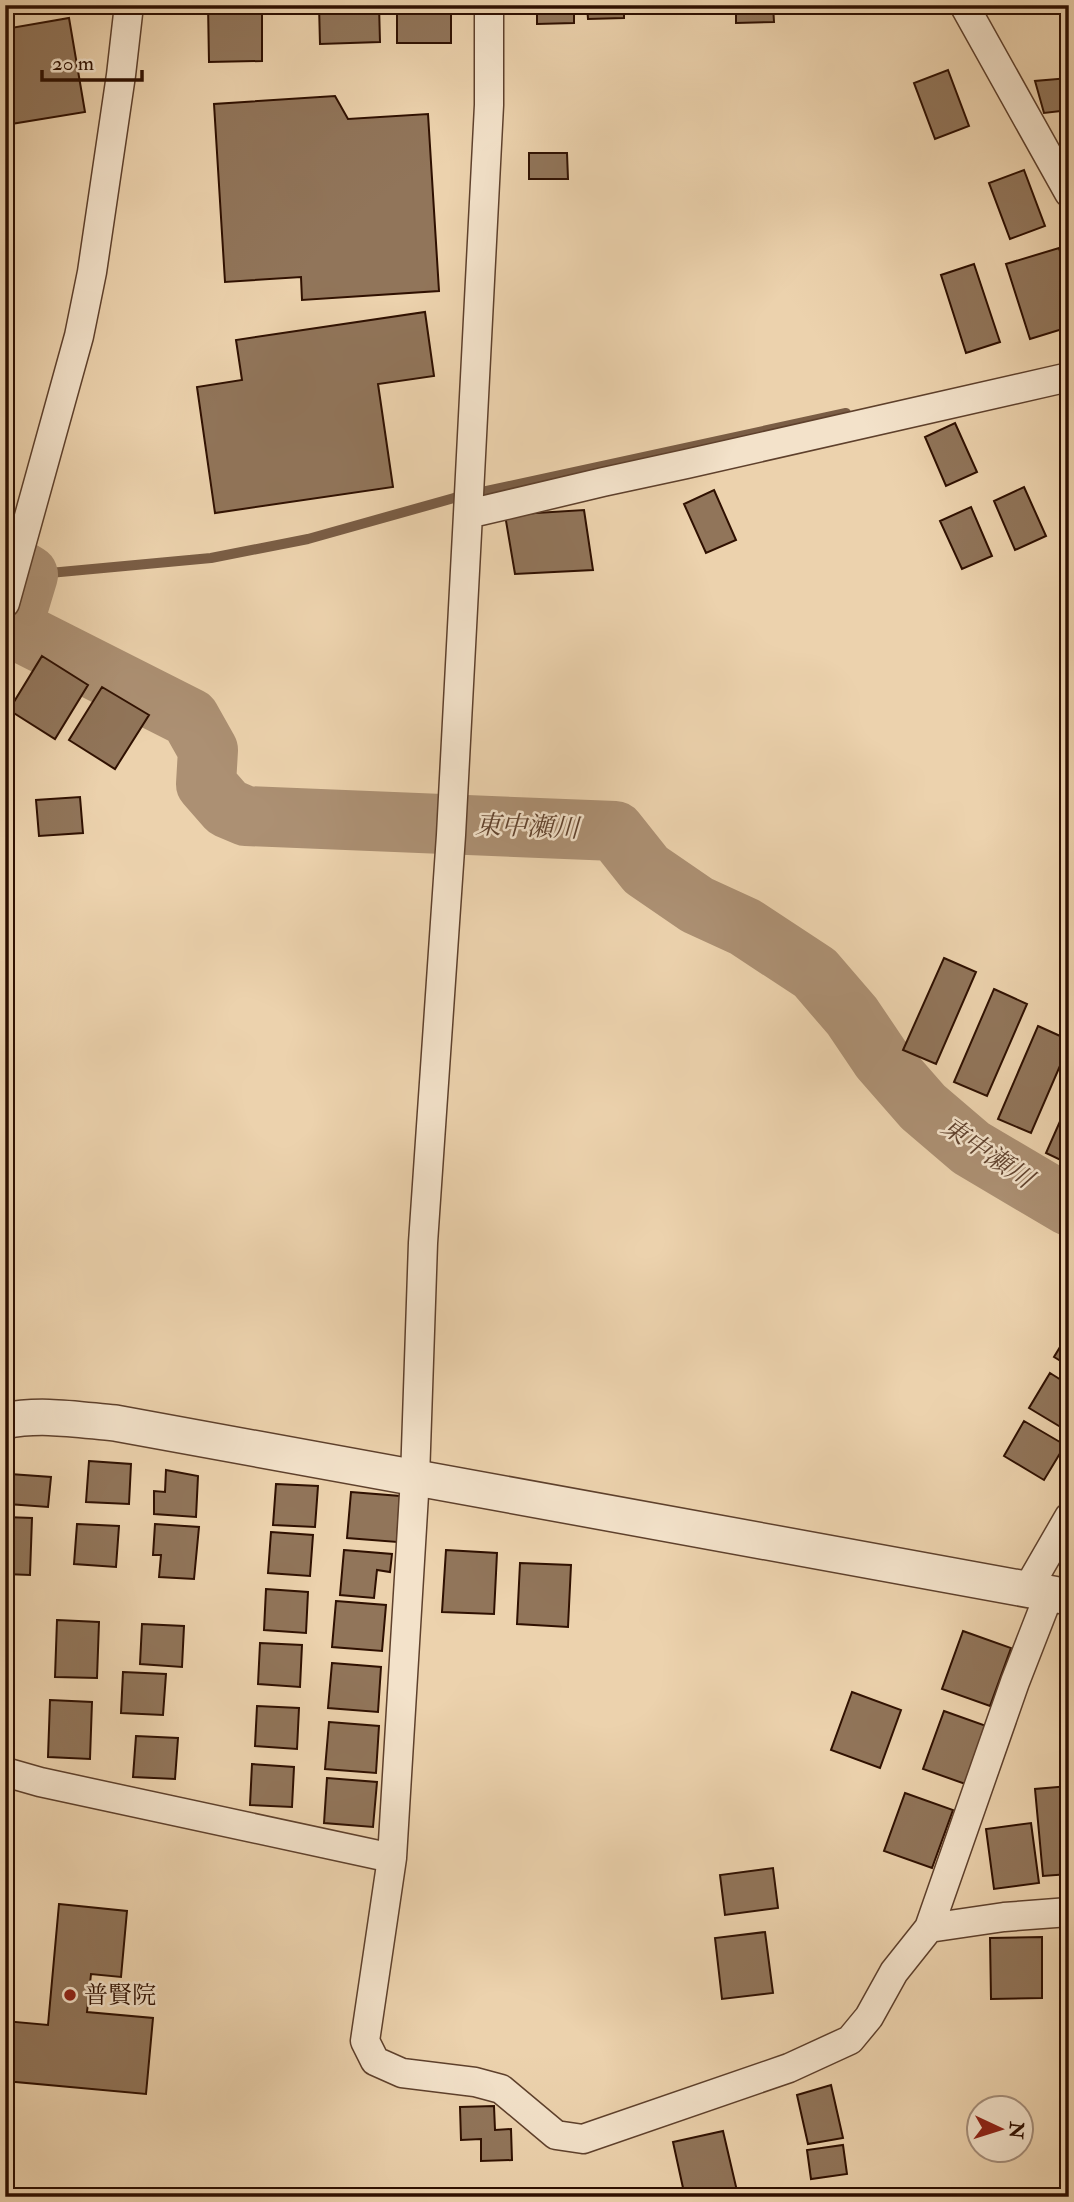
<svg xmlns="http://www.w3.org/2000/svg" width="1074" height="2202" viewBox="0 0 1074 2202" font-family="'IM FELL Double Pica','Noto Serif JP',serif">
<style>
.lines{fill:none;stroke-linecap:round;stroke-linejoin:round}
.stream{stroke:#7a5d45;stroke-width:10}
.river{stroke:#ac9073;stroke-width:60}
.building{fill:#91755a;stroke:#2f1001;stroke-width:2}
.minor-casing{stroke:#5e402c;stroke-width:31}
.tertiary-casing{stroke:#5e402c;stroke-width:38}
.minor{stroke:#f3e2ca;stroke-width:28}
.tertiary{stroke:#f3e2ca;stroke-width:35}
.poi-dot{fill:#8f2418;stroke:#f3e2ca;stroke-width:2.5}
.labels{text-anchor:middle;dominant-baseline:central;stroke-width:5;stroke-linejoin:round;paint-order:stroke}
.poi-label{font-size:24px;fill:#2f1001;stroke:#f3e2ca;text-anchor:start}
.water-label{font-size:26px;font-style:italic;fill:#61432f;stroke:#f3e2ca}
</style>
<rect width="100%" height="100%" fill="#ecd2ad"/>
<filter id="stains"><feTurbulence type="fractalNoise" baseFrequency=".00286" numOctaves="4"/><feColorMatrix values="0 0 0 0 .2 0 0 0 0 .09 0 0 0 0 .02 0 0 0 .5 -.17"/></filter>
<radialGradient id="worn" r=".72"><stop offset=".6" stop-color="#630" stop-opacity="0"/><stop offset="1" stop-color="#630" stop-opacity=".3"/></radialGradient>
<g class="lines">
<!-- stream -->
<path class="stream" d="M28 575 211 558 308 539 454 498 846 413"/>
<!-- river -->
<path class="river" d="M5 561 28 575 12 628 190 718 208 750 206 784 227 808 246 816 615 831 646 870 697 905 745 927 815 973 852 1016 881 1059 923 1107 971 1148 1069 1206"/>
</g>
<!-- building -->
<path class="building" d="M208 5H262V61L209 62Z
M319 5H379L380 42 320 44Z
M397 5H451V43H397Z
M537 5H574V23L537 24Z
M587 5H624V18L588 19Z
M736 5H773L774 22 736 23Z
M1060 5H1069V52H1067Z
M69 18 85 112 5 125V29Z
M948 70 969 126 935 139 914 83Z
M1069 78V110L1044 113 1035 81Z
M335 96 348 119 428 114 439 291 302 300 301 277 225 282 214 104Z
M529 153H567L568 179H529Z
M1024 170 1045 226 1010 239 989 183Z
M1059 248 1069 281V327L1030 339 1006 264Z
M974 264 1000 342 966 353 941 275Z
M425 312 434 376 378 384 393 487 215 513 197 387 242 380 236 340Z
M955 423 977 472 946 486 925 437Z
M1024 487 1046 536 1015 550 994 501Z
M714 490 736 540 706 553 684 504Z
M971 507 992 556 962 569 940 521Z
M584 510 593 570 515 574 505 515Z
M42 656 88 685 55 739 9 710Z
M102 687 149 715 115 769 69 740Z
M80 797 83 833 39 836 36 800Z
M944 958 976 972 936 1064 903 1050Z
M994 989 1027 1004 987 1096 954 1082Z
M1038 1026 1069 1040V1045L1031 1133 998 1119Z
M1069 1101V1164L1046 1153Z
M1069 1332V1366L1054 1357Z
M1050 1373 1069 1385V1432L1029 1408Z
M1024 1421 1065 1445 1044 1480 1004 1456Z
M89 1461 131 1464 129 1504 86 1502Z
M166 1470 198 1476 196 1517 154 1514V1491L165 1492Z
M10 1474 51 1477 48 1507 8 1504Z
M276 1484 318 1486 315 1527 273 1525Z
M351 1492 400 1496 397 1542 347 1538Z
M5 1517 32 1518 30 1575 5 1574Z
M77 1524 119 1526 116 1567 74 1564Z
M155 1524 199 1527 194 1579 159 1577 161 1555H153Z
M271 1532 313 1535 310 1576 268 1573Z
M344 1550 392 1554 390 1572 377 1570 374 1598 340 1595Z
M446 1550 497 1553 494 1614 442 1612Z
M520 1563 571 1565 568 1627 517 1624Z
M266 1589 308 1592 306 1633 264 1630Z
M336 1601 386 1605 382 1651 332 1647Z
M57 1620 99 1622 97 1678 55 1677Z
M142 1624 184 1626 182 1667 140 1664Z
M963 1631 1011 1648 990 1706 942 1689Z
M260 1643 302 1645 300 1687 258 1684Z
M332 1663 381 1667 378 1712 328 1708Z
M123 1672 166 1674 163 1715 121 1713Z
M852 1692 901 1710 880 1768 831 1750Z
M50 1700 92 1702 90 1759 48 1757Z
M257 1706 299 1708 297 1749 255 1746Z
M944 1711 992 1728 971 1786 923 1769Z
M329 1722 379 1726 376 1773 325 1769Z
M136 1736 178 1738 175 1779 133 1777Z
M252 1764 294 1767 292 1807 250 1805Z
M327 1778 377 1782 373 1827 324 1823Z
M1069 1786V1874L1043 1876 1035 1789Z
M905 1793 953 1810 932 1868 884 1851Z
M1031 1823 1039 1883 994 1889 986 1829Z
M773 1868 778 1908 725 1915 720 1875Z
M59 1904 127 1911 121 1977 91 1974 87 2012 153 2018 146 2094 5 2081V2021L48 2025Z
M765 1932 773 1993 722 1999 715 1938Z
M1042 1937V1998L991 1999 990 1938Z
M831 2085 843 2138 808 2144 797 2095Z
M494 2106 495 2130 511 2129 512 2160 481 2161V2139L461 2140 460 2107Z
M723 2131 737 2191 713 2197H685L673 2142Z
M843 2145 847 2174 811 2179 807 2150Z"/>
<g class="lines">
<defs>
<path id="minor" d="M489 5V105L468 514 451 835 423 1243 415 1478 392 1858 365 2041 375 2061 402 2073 475 2082 501 2089 556 2135 583 2139 789 2068 850 2040 869 2017 894 1972 929 1928 1015 1682 1050 1592
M964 5 1069 193
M468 514 603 482 686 464 1069 377
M5 603 79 336 92 272 121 75 129 5
M1028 1588 1069 1517
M5 1772 40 1782 392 1858
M929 1928 1004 1917 1069 1912"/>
<path id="tertiary" d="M5 1421C40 1413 80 1420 115 1423L1069 1597"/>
</defs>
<!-- minor casing -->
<use href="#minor" class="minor-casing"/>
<!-- tertiary casing -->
<use href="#tertiary" class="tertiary-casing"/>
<!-- minor -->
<use href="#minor" class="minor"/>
<!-- tertiary -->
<use href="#tertiary" class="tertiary"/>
</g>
<!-- markers -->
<circle class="poi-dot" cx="70" cy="1995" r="7"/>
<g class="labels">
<!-- poi labels -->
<g class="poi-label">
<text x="84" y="1995">普賢院</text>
</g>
<!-- water labels -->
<g class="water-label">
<text transform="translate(527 827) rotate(2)">東中瀬川</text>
<text transform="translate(987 1153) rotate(34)">東中瀬川</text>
</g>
</g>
<!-- margin -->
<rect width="1074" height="2202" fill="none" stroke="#ecd2ad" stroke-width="28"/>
<rect x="7" y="7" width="1060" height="2188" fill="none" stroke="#2f1001" stroke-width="3.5"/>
<rect x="14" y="14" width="1046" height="2174" fill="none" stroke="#2f1001" stroke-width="2"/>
<!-- north arrow -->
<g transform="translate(1000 2129) rotate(94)"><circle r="33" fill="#f3e2ca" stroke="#a58e7a" stroke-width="2"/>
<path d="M0-5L12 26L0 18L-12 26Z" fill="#8f2418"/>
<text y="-10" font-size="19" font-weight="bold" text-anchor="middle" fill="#2f1001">N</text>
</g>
<!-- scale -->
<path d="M42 70v10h100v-10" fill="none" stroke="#2f1001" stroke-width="3.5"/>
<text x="52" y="70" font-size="21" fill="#2f1001" stroke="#f3e2ca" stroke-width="5" paint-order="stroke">20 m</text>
<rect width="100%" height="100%" filter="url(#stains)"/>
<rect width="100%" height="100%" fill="url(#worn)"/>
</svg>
